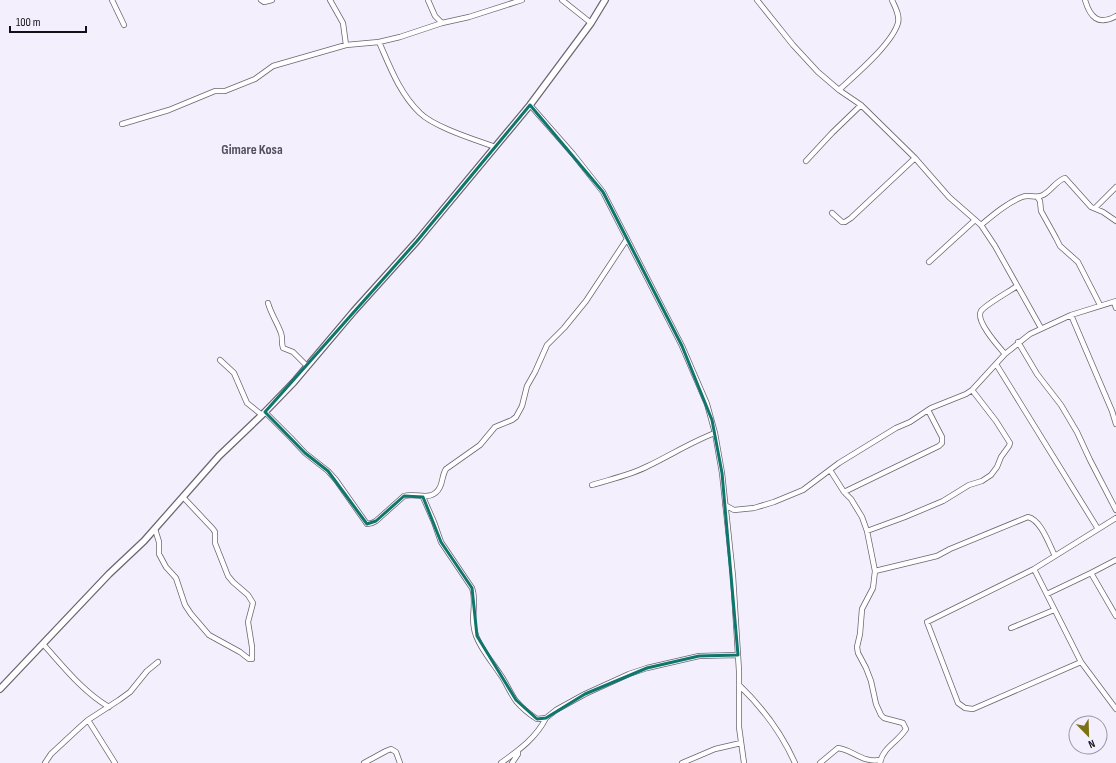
<svg xmlns="http://www.w3.org/2000/svg" width="1116" height="763" viewBox="0 0 1116 763" font-family="'Sofia Sans Condensed',sans-serif">
<style>
.lines{fill:none;stroke-linecap:round;stroke-linejoin:round}
.minor-casing{stroke:#6a6571;stroke-width:6}
.tertiary-casing{stroke:#6a6571;stroke-width:8}
.minor{stroke:#fff;stroke-width:4.5}
.tertiary{stroke:#fff;stroke-width:5.5}
.marked{fill:none;stroke:#0f766e;stroke-width:3;stroke-linejoin:round}
.labels{text-anchor:middle;dominant-baseline:central;stroke-width:3;stroke-linejoin:round;paint-order:stroke}
.quarter-label{font-size:14px;font-weight:bold;fill:#534f5a;stroke:#f4effd}
</style>
<rect width="100%" height="100%" fill="#f4effd"/>
<g class="lines">
<defs>
<path id="minor" d="M112 0 124 25
M261 0 264 2 272 0
M330 0 343 23 346 45
M428 0 435 16 442 23
M562 0 591 23
M757 0 793 45 818 72 839 90 861 105 915 158 949 197 981 225
M1085 0C1090 17 1098 26 1116 16
M379 42C390 67 400 94 420 113 434 127 476 140 495 147
M839 90C855 75 892 44 898 23 900 15 895 7 892 0
M530 105 573 154 603 192 682 346 707 404 715 433 722 473 733 576 739 671V727L744 763
M122 124 169 110 215 91H225L255 79 273 66 346 45 379 42 400 37 442 23 469 17 522 0
M806 161 832 133 861 105
M1038 198 1040 201 1041 211 1056 238 1060 246 1078 262 1100 305
M1095 208 1116 187
M832 213 842 222H845L851 218 915 158
M929 262 975 220
M1114 302 1116 308
M268 303C271 314 277 322 281 333 283 338 281 343 283 348L293 352 307 366
M1071 315 1112 411 1116 424
M1041 328 995 246 981 225C993 215 1007 203 1022 197 1029 194 1037 199 1043 195 1051 191 1056 181 1065 178L1091 207 1103 212 1116 221
M1018 342 1037 374 1061 405 1077 432 1090 460 1116 510
M1005 354C999 347 975 321 981 311 985 305 1010 291 1017 286
M220 360 234 373 247 403 262 415
M996 364 1098 529
M265 412 291 438 305 453 328 471 336 480 367 524 372 523 376 521 404 496C416 492 432 503 440 487 443 481 442 475 446 469L480 445 495 427 512 420 516 417 522 406 527 386 535 372 547 345 564 328 586 301 627 239
M830 470 844 492 851 499 862 517 867 531 875 571 873 588 862 609 860 634 857 647 858 653 866 668 871 681 876 704 881 715 884 718 903 723 906 729C898 742 883 747 880 763
M592 485C611 479 631 475 648 466 671 455 691 442 715 433
M844 492 939 446 942 443V437L928 410
M423 497 434 522 441 542 472 588C477 602 471 615 474 628 476 643 492 662 500 674 506 682 510 693 516 701 522 708 529 714 537 719L546 718 556 710 585 694 629 674 647 668 699 656 738 655
M725 505 734 510 754 508 774 502 803 490 839 463 896 428 910 422 931 408 966 394 972 390 1005 354 1030 334 1071 315 1116 301
M155 529 159 542V554L166 567 176 578 185 605 191 614 209 635 240 652 249 659H252V647L248 622 253 603 248 595 233 582 228 576 215 543V532L213 529 183 497
M867 531 905 517 943 501 969 485 982 481 991 475 997 467 1001 457 1009 446 1010 443 996 421 972 390
M1034 569 1081 662 1116 709
M875 571 937 556 950 549 1028 517C1041 520 1049 544 1055 556
M1091 573 1116 616
M1047 594 1091 573 1116 560
M1011 628 1054 610
M43 644C63 666 83 692 109 707
M1081 662 973 709 965 708 958 703 927 622 1034 569 1116 518
M739 685C762 707 782 734 795 763
M88 720 115 763
M45 763 51 754 79 728 88 720 119 700 130 692 147 671 158 662
M364 763 386 751 391 749 396 752 400 763
M501 763C519 750 536 738 546 718
M512 763 518 754V751
M682 763 715 749 741 743
M820 763 838 748C853 750 862 763 880 760"/>
<path id="tertiary" d="M0 689 109 574 144 541 219 456 265 412 294 382 354 311 417 241 530 105 591 23 605 0"/>
</defs>
<!-- minor casing -->
<use href="#minor" class="minor-casing"/>
<!-- tertiary casing -->
<use href="#tertiary" class="tertiary-casing"/>
<!-- minor -->
<use href="#minor" class="minor"/>
<!-- tertiary -->
<use href="#tertiary" class="tertiary"/>
</g>
<!-- marked area -->
<path class="marked" d="M530 105 603 192 682 346 712 420 722 473 738 655 699 656 647 668 585 694 546 718 537 719 516 700 477 636 472 588 441 542 423 497 404 496 376 521 367 524 328 471 305 453 265 412 417 241Z"/>
<g class="labels">
<!-- quarter labels -->
<g class="quarter-label">
<text x="252" y="149">Gimare Kosa</text>
</g>
</g>
<!-- north arrow -->
<g transform="translate(1088 735) rotate(157)"><circle r="19" fill="#f4effd" stroke="#9a96a0"/>
<path d="M0-3L7 15L0 10L-7 15Z" fill="#7c7213"/>
<text y="-6" font-size="11" font-weight="bold" text-anchor="middle" fill="#121015">N</text>
</g>
<!-- scale -->
<path d="M10 26v6h76v-6" fill="none" stroke="#121015" stroke-width="2"/>
<text x="16" y="26" font-size="12" fill="#121015" stroke="#f4effd" stroke-width="3" paint-order="stroke">100 m</text>
</svg>
